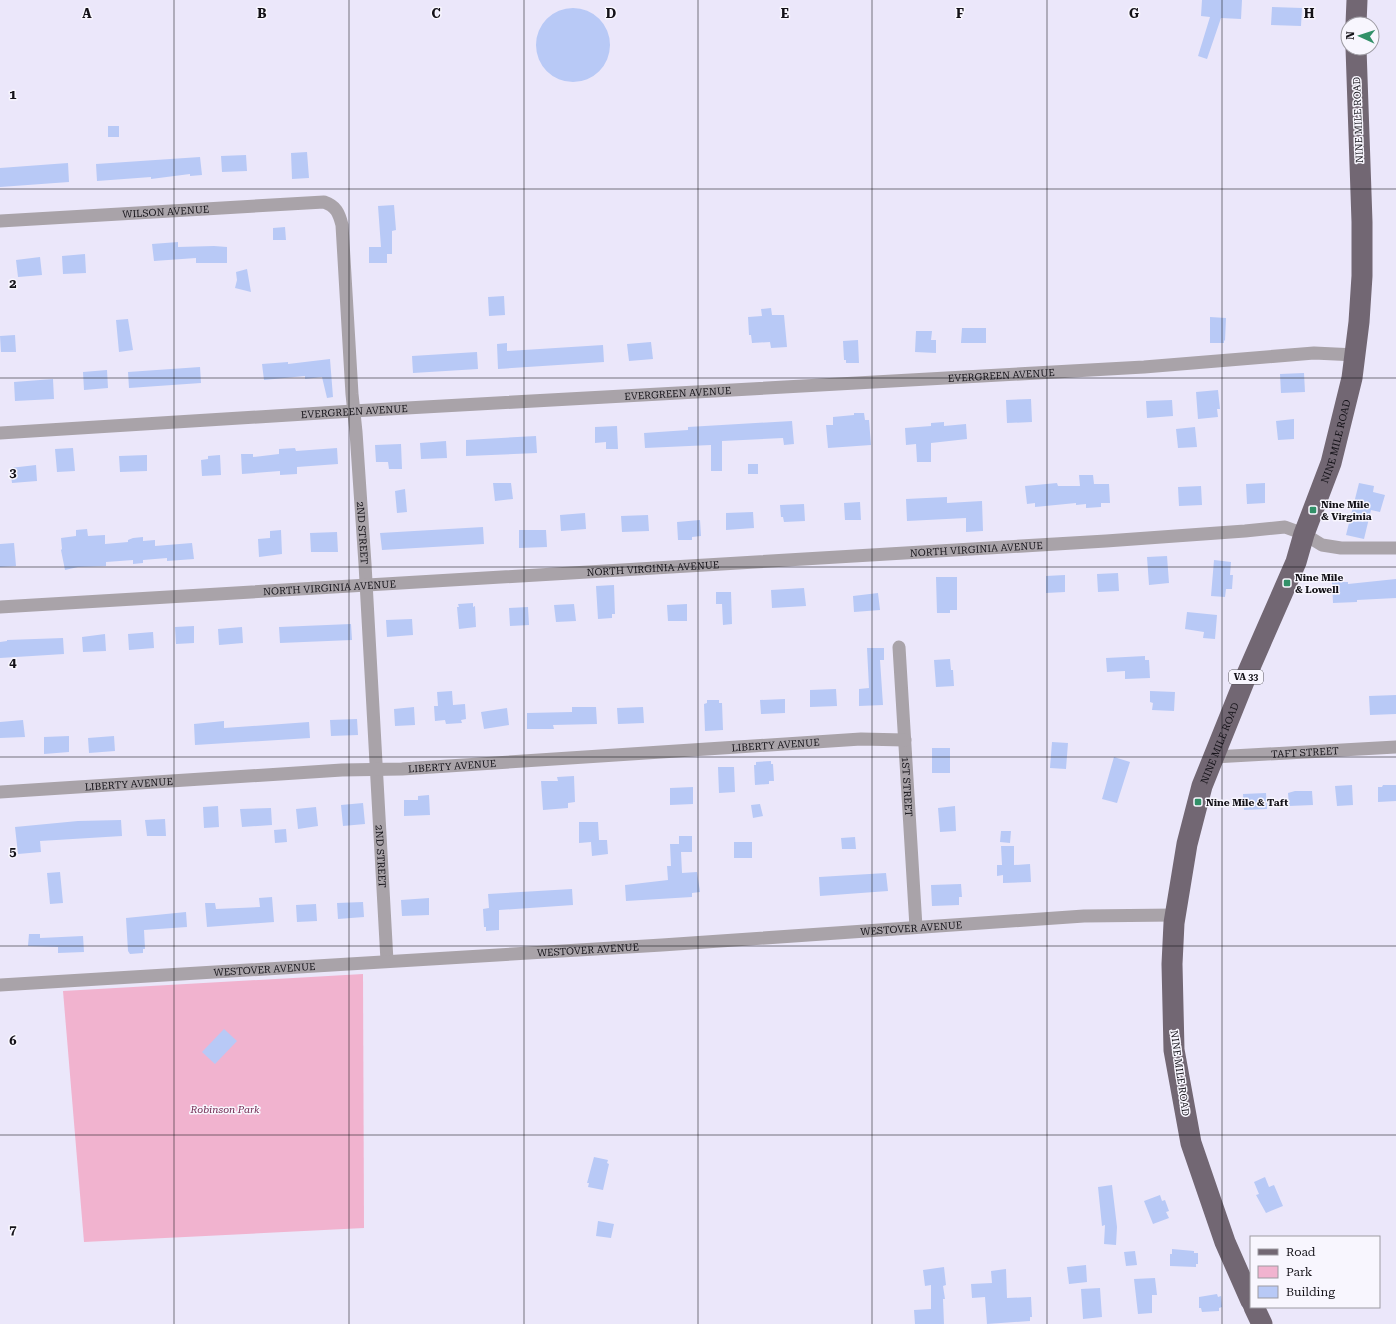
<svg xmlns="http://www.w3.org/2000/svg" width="1396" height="1324" viewBox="0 0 1396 1324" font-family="'Roboto Serif',serif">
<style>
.green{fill:#f1b3cf}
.building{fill:#b8c9f6}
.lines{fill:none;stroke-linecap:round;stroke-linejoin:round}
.street{stroke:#a9a3a9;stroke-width:13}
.primary{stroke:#726773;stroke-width:21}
.grid{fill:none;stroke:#141218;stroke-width:1;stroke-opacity:0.55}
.poi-dot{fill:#329068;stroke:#f8f6fe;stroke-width:1.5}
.labels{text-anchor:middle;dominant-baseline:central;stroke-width:3;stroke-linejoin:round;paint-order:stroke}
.shield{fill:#f8f6fe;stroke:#58565d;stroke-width:1}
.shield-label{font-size:9px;font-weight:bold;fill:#141218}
.street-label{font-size:10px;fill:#141218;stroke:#f8f6fe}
.poi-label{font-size:10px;font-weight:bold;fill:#141218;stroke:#f8f6fe;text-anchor:start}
.park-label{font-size:10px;font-style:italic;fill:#6f264d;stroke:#f8f6fe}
.grid-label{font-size:13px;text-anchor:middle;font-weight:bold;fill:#141218;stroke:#f8f6fe;stroke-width:3;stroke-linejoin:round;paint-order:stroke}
</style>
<rect width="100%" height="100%" fill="#ebe7fa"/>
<!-- green -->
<path class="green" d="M363 974 364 1228 84 1242 63 991Z"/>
<!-- building -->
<path class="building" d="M1202 0H1242L1241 19 1221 18 1207 59 1198 56 1210 17 1201 16Z
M1272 7 1302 8 1301 26 1271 25Z
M536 45a37 37 0 1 1 74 0a37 37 0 1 1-74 0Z
M108 126H119V137H108Z
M307 152 309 178 292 179 291 153Z
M246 155 247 171 222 172 221 156Z
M200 157 202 175 190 176V174L151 179V177L97 181 96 164Z
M68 163 69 182 0 187V168Z
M394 205 396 230 392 231V254H387V263H369V247H381L378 206Z
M285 227 286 240H273V228Z
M178 242V247L214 246 227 247V263H196V258L154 261 152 244Z
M85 254 86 273 63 274 62 256Z
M40 257 42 275 18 277 16 260Z
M247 269 251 292 235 288 237 280 236 272Z
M504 296 505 315 489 316 488 297Z
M771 308 772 315H784L787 347 771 348 770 342 752 343 751 335H749L748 317 762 316 761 309Z
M1210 317 1226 318 1225 341 1224 340V343H1210Z
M128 319 133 350 119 352 116 320Z
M962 328H986V343H961Z
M916 331H932L931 340H936V353L915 352Z
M15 335 16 352H1L0 336Z
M858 340 859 363H846V360H844L843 341Z
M651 342 653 359 629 361 627 344Z
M507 343V351L603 345 604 362 498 369 497 344Z
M477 352 478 369 413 373 412 356Z
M330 359 333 397 327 398 322 377 305 379V376L264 380 262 364 288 362V364Z
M200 367 201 383 129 388 128 372Z
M107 370 108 388 84 390 83 372Z
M1304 373 1305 392 1281 393 1280 374Z
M53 379 54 399 15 401 14 382Z
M1218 390 1220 409H1217L1218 417 1198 419 1196 392Z
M1031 399 1032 422 1007 423 1006 400Z
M1172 400 1173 416 1147 418 1146 401Z
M854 413H864L865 420H869L871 445 828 448 826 425H833V417L854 415Z
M1294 419V439L1278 440 1276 421Z
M792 421 794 444 784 445 783 438 722 441V471H711V445L645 448 644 433 688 430V427Z
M944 422V426L966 424 967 439 931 443V462H917L916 444 906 445 905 428 931 426V423Z
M617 426 618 449H606V442L595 443V427Z
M1195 427 1197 447 1178 448 1176 429Z
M536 436 537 453 466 456V440Z
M446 441 447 458 421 459 420 443Z
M401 444 402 469H389L388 462H376L375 445Z
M73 448 75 471 57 472 55 449Z
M295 448 296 451 337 448 338 464 297 467V474L280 475V471L242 474 241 454H253V457L279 454V449Z
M147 455V471L120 472 119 456Z
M220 455 221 475 202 476 201 460 208 459V456Z
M748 464H758V474H748Z
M36 465 37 481 12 483 10 468Z
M1079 475H1093L1094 484H1109L1110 503H1101V507L1086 508V504L1076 505V503L1035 507V503L1027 504 1025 486 1057 483 1058 486H1080Z
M493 483H511L513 499 495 501Z
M1265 483V503L1247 504 1246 484Z
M1359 483 1374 486 1373 492 1385 495 1380 512 1371 510 1364 539 1346 535Z
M1201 486 1202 505 1179 506 1178 487Z
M405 489 407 512 397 513 395 491Z
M947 497V503L982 501 983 531 966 532V518L907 521 906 499Z
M860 502 861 520H845L844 503Z
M804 504 805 521 784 522 783 517H781L780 505Z
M753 512 754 528 726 530V513Z
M585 513 586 529 561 531 560 515Z
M648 515 649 531 622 532 621 516Z
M700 520 701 536 692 537V540H678L677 522Z
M483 527 484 544 382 550 380 533Z
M87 529 88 536 105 535V544L128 542V540L133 538 143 537V541L155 540V546L192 543 194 559 167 561V558L143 560V563L133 564V560L106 562V566L78 567 65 570 61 550 62 549 61 538 76 536V530Z
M281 530 282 554 259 557 258 539 270 538V531Z
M519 530H546L547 547 519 548Z
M337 532 338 552H311L310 533Z
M14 543 16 566 0 567V544Z
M1167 556 1169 583 1149 585 1147 557Z
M1214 560 1231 562 1230 575H1233L1232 589H1226L1225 597 1211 596Z
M1118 573 1119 591 1098 592 1097 574Z
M1065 575V592L1046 593V576Z
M936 577H957V610H950V613H937Z
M1396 579V598L1357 600V602L1333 603 1332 582H1348V584Z
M614 585 615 614H612V618L598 619 596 586Z
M804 588 806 606 772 608 771 590Z
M716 592H731L732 624 723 625 722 604H716Z
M878 593 880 610 854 612 853 596Z
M473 603V607L475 606 476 627 459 629 457 607H459L458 604Z
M574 604 576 621 556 622 554 605Z
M687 604V621H668L667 605Z
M528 607 529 625 510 626 509 608Z
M1187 612 1217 615 1215 639 1203 638 1204 632 1185 629Z
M412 619 413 635 387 637 386 620Z
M351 624 352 640 280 643 279 627Z
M194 626V643L176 644 175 627Z
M242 627 243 643 219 645 218 629Z
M153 632 154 648 129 650 128 634Z
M105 634 106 651 83 652 82 637Z
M63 638 64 654 0 658V642L7 641V640Z
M867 648H884V660H880L883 705 859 706V689L869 688Z
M1145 656V660H1149L1150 678 1125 679V671L1107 672 1106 658Z
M950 659 951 670H953L954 686 936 687 934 660Z
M836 689 837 706 810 707V690Z
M452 691 453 705 465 704 466 719 461 720 462 723 446 724 445 720 435 721 434 706H438L437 692Z
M1150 691 1175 692 1174 711 1152 710 1153 703 1150 702Z
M1396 695V714L1370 715 1369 696Z
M785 699V713L761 714 760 700Z
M707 700H719V703H722L723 730 705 731 704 704 707 703Z
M414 707 415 725 395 726 394 709Z
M572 707H596L597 724 553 725 554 729H527V713L572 712Z
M643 707 644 723 618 724 617 708Z
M507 708 509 725 484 729 481 712Z
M357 719 358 735 331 736 330 720Z
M23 720 25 737 0 738V722Z
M224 721V728L309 722 310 738 195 745 194 724Z
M69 736V752L44 754V737Z
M114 736 115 751 89 753 88 738Z
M1052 742 1068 743 1066 769 1050 768Z
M932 748H950V773H932Z
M1114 757 1130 762 1117 803 1102 799Z
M771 761V764H773L774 781H769V784L755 785 754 765H756V762Z
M718 767H734L735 792 719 793Z
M574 776 575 802 568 803V808L543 810 541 781H558L557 777Z
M1352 785 1353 805 1337 806 1335 786Z
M1383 785H1396V801L1378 802V787H1382Z
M693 787V804L670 805V788Z
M1295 791H1312L1313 805 1289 806 1288 793Z
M1266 793 1267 809 1244 810 1243 794Z
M429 795 430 815 404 816V800H418V796Z
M363 803 365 824 343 826 341 805Z
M760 804 763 816 753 818 751 805Z
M218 806 219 827 204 828 203 807Z
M955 806 956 831 940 832 938 808Z
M316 807 318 826 298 829 296 809Z
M271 808 272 825 242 827 240 809Z
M165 819 166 836H147L145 820Z
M121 820 122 836 40 841 41 852 18 854 15 827 78 821Z
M579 822H598L599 840H607L608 854 592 856 591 842 579 843Z
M286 829 287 842 275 843 274 830Z
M1001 831H1011L1010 843 1000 842Z
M679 836H692V852H681L682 873 697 872 700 892 692 893V897L626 901 625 885 668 880 667 866H671L670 844H679Z
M855 837 856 849H842L841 838Z
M734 842H752V858H734Z
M1001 846H1014V865L1030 864 1031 882 1003 883V875L997 876V865H1002Z
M60 872 63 903 50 904 47 873Z
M886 873 888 891 820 896 819 877Z
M961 884 962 897H959V905L932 906 931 885Z
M572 889 573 905 499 910V930L486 931V927H484L483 909 489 908 488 894Z
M272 897 274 922 207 927 205 903H215L216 909 260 907 259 898Z
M429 898V915L402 916 401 900Z
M363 902 364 917 338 919 337 903Z
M316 904 317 921 297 922 296 905Z
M186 912 187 927 144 930 145 949H143V953L130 954 128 951 126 918Z
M29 934H40V938L83 936 84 952 58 953V947L28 946Z
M224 1029 237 1041 215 1064 202 1052Z
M594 1157 608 1160 607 1163 609 1164 603 1190 588 1187 589 1183H587Z
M1265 1177 1269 1187 1274 1185 1283 1206 1266 1213 1256 1195 1259 1194 1254 1182Z
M1112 1185 1117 1227 1116 1245 1104 1244 1105 1225 1102 1226 1098 1187Z
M1160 1195 1162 1201 1165 1200 1169 1211 1166 1212 1169 1218 1153 1224 1144 1201Z
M598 1221 614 1224 611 1238 596 1236Z
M1172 1249 1194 1251V1253H1198V1264H1196V1267L1170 1266V1254H1172Z
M1135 1251 1137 1265 1126 1266 1124 1252Z
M1086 1265 1087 1282 1069 1284 1067 1267Z
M944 1267 946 1285 943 1286 945 1299H943L944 1324H915L914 1310 931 1309V1285L925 1286 923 1270Z
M1006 1269 1007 1298 1031 1297 1032 1317H1030V1321L987 1324 985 1297 972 1298 971 1284 992 1283 991 1271Z
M1155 1278 1157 1295H1152V1313L1138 1314 1134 1279Z
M1100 1288 1102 1317 1083 1319 1081 1289Z
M1217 1294 1218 1297 1221 1296 1222 1307 1219 1308V1311L1202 1312 1201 1308H1199V1297Z"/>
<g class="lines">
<!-- street -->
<g class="street">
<path id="s1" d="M0 221 324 202C336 206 339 213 342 225L352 394 356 432 365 564 387 961"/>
<path id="s2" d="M0 433 353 411 1144 367 1314 353 1356 355"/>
<path id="s3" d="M0 607 1106 541 1245 531 1285 527 1304 534 1322 545 1341 548H1396"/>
<path id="s4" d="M899 647 916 927"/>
<path id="s5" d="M1214 757 1396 747"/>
<path id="s6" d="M0 792 342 770 402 769 861 739 905 740"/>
<path id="s7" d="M0 985 662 945 1084 916 1175 915"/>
</g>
<!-- primary -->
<g class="primary">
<path d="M1356 24 1357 0"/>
<path id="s8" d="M1251 1301 1225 1242 1191 1143 1174 1050 1172 964 1174 923 1187 844 1202 786 1247 674 1296 562 1304 534 1331 463 1352 378 1359 322 1362 276V222L1356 48"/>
<path d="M1254 1307 1262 1324"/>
</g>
</g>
<!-- grid -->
<path class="grid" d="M174 0V1324M349 0V1324M524 0V1324M698 0V1324M872 0V1324M1047 0V1324M1222 0V1324M0 189H1396M0 378H1396M0 567H1396M0 757H1396M0 946H1396M0 1135H1396"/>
<!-- markers -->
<g class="poi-dot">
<rect x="1309" y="506" width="8" height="8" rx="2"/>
<rect x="1283" y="579" width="8" height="8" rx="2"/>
<rect x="1194" y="798" width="8" height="8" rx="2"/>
</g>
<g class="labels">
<!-- shield labels -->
<rect class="shield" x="1229" y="670" width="34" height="14" rx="3"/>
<g class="shield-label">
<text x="1246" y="677">VA 33</text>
</g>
<!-- street labels -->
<g class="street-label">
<text transform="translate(1358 120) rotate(-92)">NINE MILE ROAD</text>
<text stroke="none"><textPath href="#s1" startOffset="166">WILSON AVENUE</textPath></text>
<text stroke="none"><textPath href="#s2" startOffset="1003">EVERGREEN AVENUE</textPath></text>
<text stroke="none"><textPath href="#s2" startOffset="679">EVERGREEN AVENUE</textPath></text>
<text stroke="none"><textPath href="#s2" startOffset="355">EVERGREEN AVENUE</textPath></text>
<text stroke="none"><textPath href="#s8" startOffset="901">NINE MILE ROAD</textPath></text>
<text stroke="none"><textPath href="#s1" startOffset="664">2ND STREET</textPath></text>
<text stroke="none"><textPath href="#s3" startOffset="978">NORTH VIRGINIA AVENUE</textPath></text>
<text stroke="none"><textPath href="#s3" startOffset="654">NORTH VIRGINIA AVENUE</textPath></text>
<text stroke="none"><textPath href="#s3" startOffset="330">NORTH VIRGINIA AVENUE</textPath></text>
<text stroke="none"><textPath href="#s8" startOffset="577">NINE MILE ROAD</textPath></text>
<text stroke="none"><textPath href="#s6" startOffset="777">LIBERTY AVENUE</textPath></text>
<text stroke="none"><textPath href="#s5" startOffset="91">TAFT STREET</textPath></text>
<text stroke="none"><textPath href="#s6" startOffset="453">LIBERTY AVENUE</textPath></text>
<text stroke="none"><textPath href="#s6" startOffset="129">LIBERTY AVENUE</textPath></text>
<text stroke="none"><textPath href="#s4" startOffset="140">1ST STREET</textPath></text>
<text stroke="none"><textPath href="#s1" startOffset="988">2ND STREET</textPath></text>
<text stroke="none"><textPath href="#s7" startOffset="913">WESTOVER AVENUE</textPath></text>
<text stroke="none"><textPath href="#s7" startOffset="589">WESTOVER AVENUE</textPath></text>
<text stroke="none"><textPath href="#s7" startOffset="265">WESTOVER AVENUE</textPath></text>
<text transform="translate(1180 1073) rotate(82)">NINE MILE ROAD</text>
</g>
<!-- poi labels -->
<g class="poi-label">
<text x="1321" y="504">Nine Mile<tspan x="1321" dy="12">&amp; Virginia</tspan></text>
<text x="1295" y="577">Nine Mile<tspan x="1295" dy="12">&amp; Lowell</tspan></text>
<text x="1206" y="802">Nine Mile &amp; Taft</text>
</g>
<!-- park labels -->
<g class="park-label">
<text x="225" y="1109">Robinson Park</text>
</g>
</g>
<g class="grid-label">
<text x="87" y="18">A</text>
<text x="262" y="18">B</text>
<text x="436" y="18">C</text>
<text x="611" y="18">D</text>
<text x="785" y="18">E</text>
<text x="960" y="18">F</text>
<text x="1134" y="18">G</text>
<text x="1309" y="18">H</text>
<text x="13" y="99">1</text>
<text x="13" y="288">2</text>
<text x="13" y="477">3</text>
<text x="13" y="667">4</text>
<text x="13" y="856">5</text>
<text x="13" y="1045">6</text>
<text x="13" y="1234">7</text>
</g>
<!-- legend -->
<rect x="1250" y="1236" width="130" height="72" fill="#f8f6fe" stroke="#9d9ba2"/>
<rect x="1258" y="1249" width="20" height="6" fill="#726773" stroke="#9d9ba2"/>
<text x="1286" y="1256" font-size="12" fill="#141218">Road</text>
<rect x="1258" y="1266" width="20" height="12" fill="#f1b3cf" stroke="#9d9ba2"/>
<text x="1286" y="1276" font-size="12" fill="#141218">Park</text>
<rect x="1258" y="1286" width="20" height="12" fill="#b8c9f6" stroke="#9d9ba2"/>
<text x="1286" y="1296" font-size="12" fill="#141218">Building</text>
<!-- north arrow -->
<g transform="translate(1360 36) rotate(273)"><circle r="19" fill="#f8f6fe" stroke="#9d9ba2"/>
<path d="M0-3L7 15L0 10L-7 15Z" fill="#329068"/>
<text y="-6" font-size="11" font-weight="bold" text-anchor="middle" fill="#141218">N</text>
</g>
</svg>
